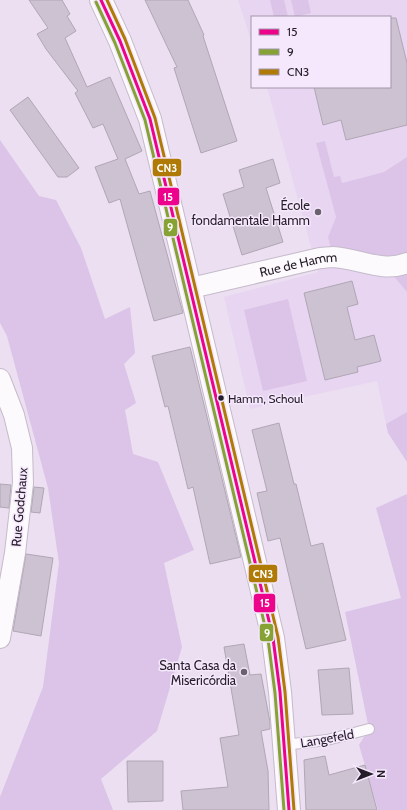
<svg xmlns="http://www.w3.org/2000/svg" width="407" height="810" viewBox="0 0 407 810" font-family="Cabin,sans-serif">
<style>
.built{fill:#e8d5f2}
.green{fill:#dcc3e8}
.building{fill:#ccc2d1;stroke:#b0a6b4}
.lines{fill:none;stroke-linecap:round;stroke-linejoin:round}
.lane-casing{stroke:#c5bbca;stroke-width:12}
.street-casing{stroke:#c5bbca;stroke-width:22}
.secondary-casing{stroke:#c5bbca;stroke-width:24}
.lane{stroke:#fcfafd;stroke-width:10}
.street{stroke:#fcfafd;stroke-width:20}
.secondary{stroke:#fcfafd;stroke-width:22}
.bus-1-casing{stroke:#f5e8fc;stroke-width:6}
.bus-2-casing{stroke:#f5e8fc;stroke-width:6}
.bus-3-casing{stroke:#f5e8fc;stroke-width:6}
.bus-1{stroke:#ed028c;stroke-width:3}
.bus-2{stroke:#86a235;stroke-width:3}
.bus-3{stroke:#af7b06;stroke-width:3}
.poi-dot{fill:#6a616f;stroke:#f5e8fc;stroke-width:1.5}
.bus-dot{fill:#251d29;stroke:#f5e8fc;stroke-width:1.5}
.labels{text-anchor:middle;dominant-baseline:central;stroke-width:3;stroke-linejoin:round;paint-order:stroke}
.bus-label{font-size:12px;fill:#251d29;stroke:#f5e8fc;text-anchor:start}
.poi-label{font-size:13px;fill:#251d29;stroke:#f5e8fc;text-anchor:end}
.street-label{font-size:13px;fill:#251d29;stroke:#f5e8fc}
.line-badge{stroke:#f5e8fc;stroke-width:1.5}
.badge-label{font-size:11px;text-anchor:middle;font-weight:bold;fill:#fff}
</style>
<rect width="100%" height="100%" fill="#ebdff1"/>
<!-- built -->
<path class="built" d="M238 0H407V157L384 172 341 183 334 178 325 141 316 143 336 217 328 237 385 266 407 292V412L386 424 377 381 250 409 224 297 318 272 267 87H390V17H252V43Z"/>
<!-- green -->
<path class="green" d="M270 0H284L288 17H274Z
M291 0H308L311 13 295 17Z
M0 140 39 196 56 200 81 248 105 319 130 307 135 353 124 364 136 403 125 410 133 454 158 462 194 550 164 563 182 647 157 731 101 779 113 810H0V797L43 687 59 563 48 488 7 336 0 323Z
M325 141 334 177 340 176 342 183 384 172 407 157V292L385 266 333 257 328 237 336 217 316 143Z
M288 299 307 381 263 391 244 310Z
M407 412V462L388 433 386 424Z
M407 494V810H378L359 745 369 729 345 612 401 598 376 508Z"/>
<!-- building -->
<path class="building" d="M29 0H62L70 14 67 16 76 31 65 38 87 87 110 77 142 151 125 159 139 194 150 191 183 313 154 321 120 199 109 203 95 167 118 159 103 124 93 128 75 93 78 91 46 49 37 34 48 28Z
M145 0H188L204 35 203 36 237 141 201 153 174 68 177 67Z
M390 18H396L407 63V125L346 140 341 120 323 125 314 87H390Z
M28 97 79 168 67 177H58L10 110Z
M273 159 280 183 266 188 283 242 242 255 223 194 244 187 239 170Z
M352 281 358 304 347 307 355 340 374 335 381 361 357 367 358 372 325 380 304 293Z
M190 347 241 557 210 564 193 487 188 489 168 406 165 407 152 356Z
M279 423 294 484H296L311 546 323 543 346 640 306 649 280 538 268 541 257 493 267 491 252 430Z
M0 484 11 485 9 508 0 507Z
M34 487 44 488 40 513 31 512Z
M26 554 53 558 41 636 13 631Z
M244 644 250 675 261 674 270 722V729L261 731 268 771 269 810H183L181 791 228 787 220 738 239 735 224 647Z
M349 668 353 714 322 715 318 670Z
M325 756 329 775 365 765 377 810H306L304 760Z
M127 761H163V801L128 802Z"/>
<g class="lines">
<defs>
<path id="lane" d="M284 745 327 740 369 729"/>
<g id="street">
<path id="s1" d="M191 288 320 258C324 258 329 257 333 257 357 258 383 273 407 263"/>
<path d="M0 379 14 415 22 448 23 483 15 553 0 638"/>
</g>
<path id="secondary" d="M101 0 120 41 150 119 273 638 280 692 289 810"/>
</defs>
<!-- lane casing -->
<use href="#lane" class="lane-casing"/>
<!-- street casing -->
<use href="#street" class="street-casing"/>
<!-- secondary casing -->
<use href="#secondary" class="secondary-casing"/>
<!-- lane -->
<use href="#lane" class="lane"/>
<!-- street -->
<use href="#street" class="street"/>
<!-- secondary -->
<use href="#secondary" class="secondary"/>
<defs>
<path id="bus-1" d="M101 0 120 41 150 119 273 638 280 692 289 810"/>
<path id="bus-2" d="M96 2 115 43 145 120 268 639 275 693 284 810"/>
<path id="bus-3" d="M107 0 125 39 155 118 278 637 285 692 294 810"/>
</defs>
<!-- bus-1 casing -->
<use href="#bus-1" class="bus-1-casing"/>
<!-- bus-2 casing -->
<use href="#bus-2" class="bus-2-casing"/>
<!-- bus-3 casing -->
<use href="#bus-3" class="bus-3-casing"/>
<!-- bus-1 -->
<use href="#bus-1" class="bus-1"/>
<!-- bus-2 -->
<use href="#bus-2" class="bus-2"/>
<!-- bus-3 -->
<use href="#bus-3" class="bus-3"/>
</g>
<!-- markers -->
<g class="poi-dot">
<circle cx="318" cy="212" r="4"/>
<circle cx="244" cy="672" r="4"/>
</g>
<circle class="bus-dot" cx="221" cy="398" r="3.5"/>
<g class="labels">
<!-- bus labels -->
<g class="bus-label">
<text x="228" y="398">Hamm, Schoul</text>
</g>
<!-- poi labels -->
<g class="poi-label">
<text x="310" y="205">École<tspan x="310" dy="15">fondamentale Hamm</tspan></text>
<text x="236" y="665">Santa Casa da<tspan x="236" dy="15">Misericórdia</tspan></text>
</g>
<!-- street labels -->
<g class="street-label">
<text stroke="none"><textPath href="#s1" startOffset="110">Rue de Hamm</textPath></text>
<text transform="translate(19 507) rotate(-85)">Rue Godchaux</text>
<text transform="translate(327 738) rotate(-10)">Langefeld</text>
</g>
</g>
<g class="line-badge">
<rect x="152" y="158" width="30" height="19" rx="4" fill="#af7b06"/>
<rect x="157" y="187" width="23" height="19" rx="4" fill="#ed028c"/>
<rect x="163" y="218" width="15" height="19" rx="4" fill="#86a235"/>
<rect x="248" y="564" width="30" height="19" rx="4" fill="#af7b06"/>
<rect x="253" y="593" width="23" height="20" rx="4" fill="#ed028c"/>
<rect x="259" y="623" width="15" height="19" rx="4" fill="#86a235"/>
</g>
<g class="badge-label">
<text x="167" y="172">CN3</text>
<text x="168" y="201">15</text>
<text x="170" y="231">9</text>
<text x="263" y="578">CN3</text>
<text x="265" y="607">15</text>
<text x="267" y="637">9</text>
</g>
<!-- legend -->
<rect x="251" y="16" width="140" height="72" fill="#f5e8fc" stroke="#a297a8"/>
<rect x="259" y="29" width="20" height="6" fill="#ed028c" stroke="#a297a8"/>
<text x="287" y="36" font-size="12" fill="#251d29">15</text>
<rect x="259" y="49" width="20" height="6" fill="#86a235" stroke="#a297a8"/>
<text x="287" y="56" font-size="12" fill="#251d29">9</text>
<rect x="259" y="69" width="20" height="6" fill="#af7b06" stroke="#a297a8"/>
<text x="287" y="76" font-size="12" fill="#251d29">CN3</text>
<!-- north arrow -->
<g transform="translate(371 774) rotate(90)" stroke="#f5e8fc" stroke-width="3" paint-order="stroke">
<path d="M0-3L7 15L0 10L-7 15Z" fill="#251d29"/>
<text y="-6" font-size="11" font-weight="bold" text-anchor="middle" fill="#251d29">N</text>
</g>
</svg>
